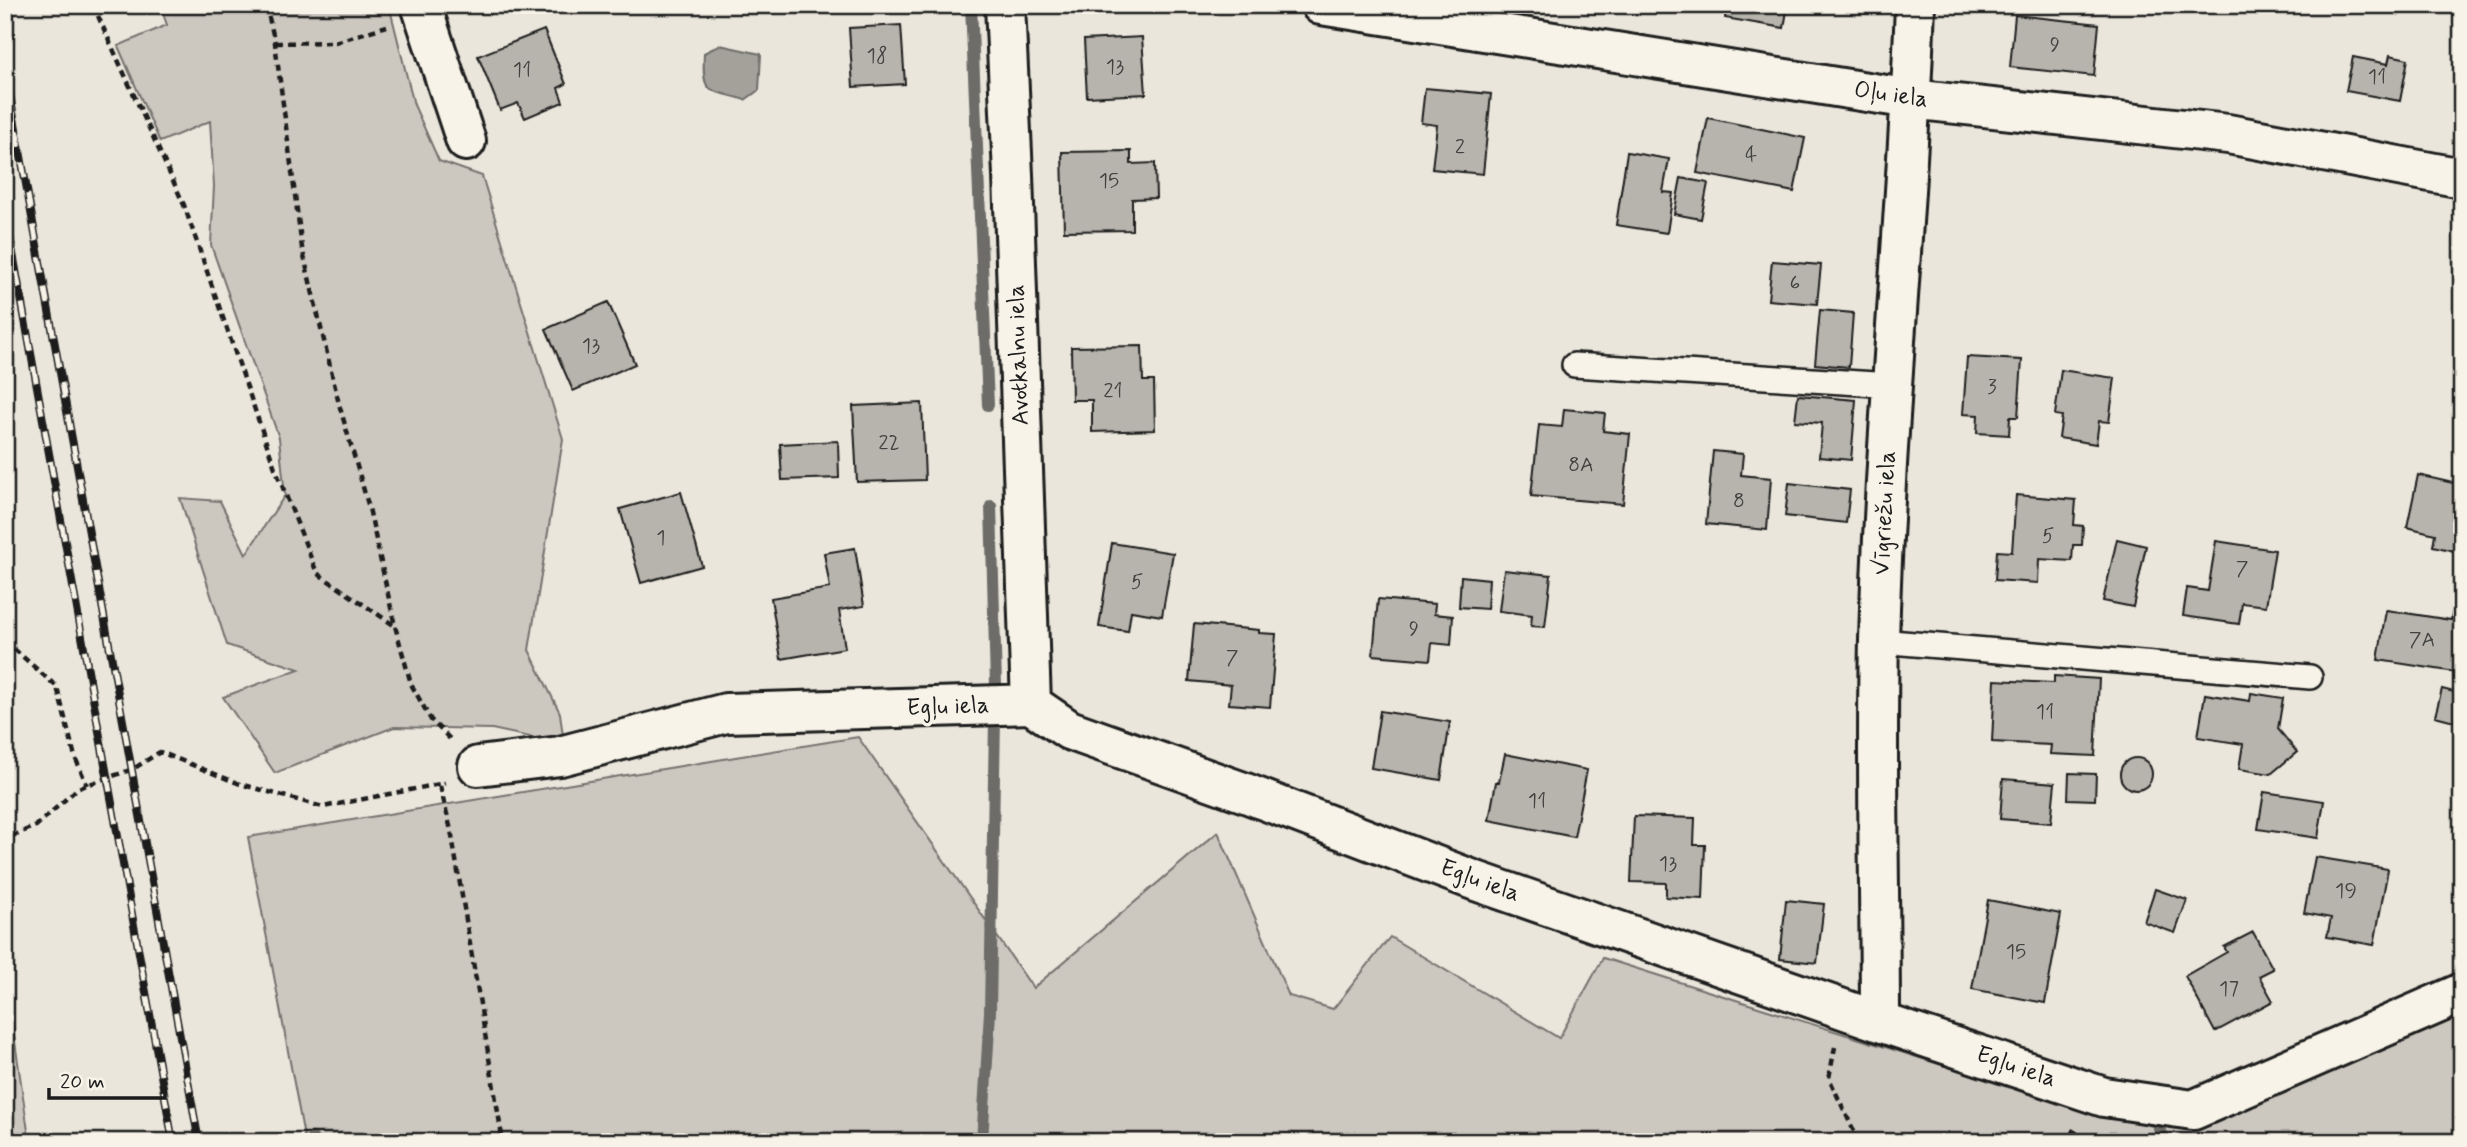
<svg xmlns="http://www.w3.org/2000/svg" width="2467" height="1147" viewBox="0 0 2467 1147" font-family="Mynerve,sans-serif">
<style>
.green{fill:#ccc8c0;stroke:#74726e;stroke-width:2}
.water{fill:#a3a19a;stroke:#6d6c68;stroke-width:2}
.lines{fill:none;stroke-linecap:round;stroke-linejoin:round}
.stream{stroke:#6d6c68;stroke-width:12}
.building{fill:#b6b4ac;stroke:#1c1c1c;stroke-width:2}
.service-casing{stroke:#1c1c1c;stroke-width:28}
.minor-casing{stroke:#1c1c1c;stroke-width:44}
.path{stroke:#1c1c1c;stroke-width:4.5;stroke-dasharray:7 5;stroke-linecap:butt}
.service{stroke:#f7f3e8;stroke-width:23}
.minor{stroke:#f7f3e8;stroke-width:38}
.rail-casing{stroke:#1c1c1c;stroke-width:8}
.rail{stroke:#f7f3e8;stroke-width:5;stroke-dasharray:16;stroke-linecap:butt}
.labels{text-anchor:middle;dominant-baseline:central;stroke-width:7;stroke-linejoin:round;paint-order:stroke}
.number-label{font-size:21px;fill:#424240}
.street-label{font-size:24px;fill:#1c1c1c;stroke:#f7f3e8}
</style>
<rect width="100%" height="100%" fill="#eae6dc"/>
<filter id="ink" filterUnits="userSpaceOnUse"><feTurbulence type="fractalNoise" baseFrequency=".0143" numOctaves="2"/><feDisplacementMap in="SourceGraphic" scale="14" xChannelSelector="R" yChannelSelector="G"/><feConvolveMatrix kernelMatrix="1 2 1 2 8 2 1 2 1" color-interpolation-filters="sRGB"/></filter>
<g filter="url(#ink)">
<!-- green -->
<path class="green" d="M160 5H389L414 105 439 161 482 176 563 439 529 650 560 713 564 744 492 729 394 727 275 773 223 697 299 669 227 645 180 498 220 501 246 554 285 495 279 438 211 245 214 186 210 121 160 142 118 46 167 25Z
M858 737 1033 988 1218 832 1289 996 1333 1009 1390 937 1559 1038 1603 958 1961 1071 2159 1128 2462 1007V1142H305L248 837Z
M5 973 29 1138 30 1142H5Z"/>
<!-- water -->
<path class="water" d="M720 45 761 54 759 90 745 100C707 88 702 96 704 53Z"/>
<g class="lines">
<!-- stream -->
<path class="stream" d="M971 5 988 405
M991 506 996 686
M2159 1128 2166 1142
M982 1136 1000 1142
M312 1138 313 1142
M982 1142 990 1012 995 719"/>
</g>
<!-- building -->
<path class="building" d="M1727 5H1788L1784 28 1725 18Z
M2015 15 2099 24 2094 76 2010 67Z
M901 25 905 84 853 87 849 28Z
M544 30 566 84 558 88 563 102 525 118 518 103 500 110 478 56Z
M1142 37 1146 94 1087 97 1084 40Z
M2390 55 2408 59 2400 101 2346 91 2353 57 2388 64Z
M1425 88 1491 94 1483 174 1432 169 1437 125 1421 123Z
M1708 118 1805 138 1794 192 1697 173Z
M1131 151V164L1155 163 1156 198 1132 199V230L1064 231 1062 152Z
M1627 152 1669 159 1663 192 1673 193 1667 233 1616 225Z
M1681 178 1708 183 1701 219 1674 214Z
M1772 261 1821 265 1817 304 1768 300Z
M608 302 635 364 573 391 546 329Z
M1820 310 1853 313 1849 367 1815 364Z
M1142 346 1143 381H1154L1155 430 1092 432V400H1072L1071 347Z
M1967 357 2022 360 2018 417H2010L2009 435 1977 433 1978 415 1963 414Z
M2061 370 2115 378 2109 422 2099 421 2096 444 2059 438 2062 416 2055 415Z
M1798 395 1856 400 1851 460 1819 457 1822 423 1795 421Z
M922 403 925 480 857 482 853 406Z
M1564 409 1605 413 1603 431 1630 434 1623 504 1531 496 1539 425 1562 427Z
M838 441 839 478 782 480 780 444Z
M1713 451 1743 454 1741 475 1771 478 1767 530 1706 524Z
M2418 475 2462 485V553L2433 546 2435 534 2407 527Z
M1789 483 1850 490 1846 523 1785 516Z
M681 492 702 566 641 583 620 509Z
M2016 495 2076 500 2074 525 2083 526 2082 545H2073L2072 561 2039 559 2038 583 1995 580 1997 551 2012 552Z
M2117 539 2146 546 2133 607 2103 601Z
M2216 541 2275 550 2266 606 2242 603 2239 624 2183 616 2187 588 2208 591Z
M1112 543 1173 553 1162 616 1131 611 1128 631 1099 627Z
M855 548 864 606 839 610 845 648 781 659 771 598 830 588 824 553Z
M1504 570 1551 575 1545 627 1531 626 1532 615 1499 611Z
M1461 576 1489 579 1487 609 1459 607Z
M2457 590 2462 591V673L2378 660 2386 610 2451 620Z
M1378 599 1435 604 1434 614 1453 616 1451 645 1432 643 1430 660 1373 655Z
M1194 624 1259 630V633L1276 634 1270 707 1229 704 1231 685 1189 681Z
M2054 676 2099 679 2095 756 2050 754 2051 745 1992 742 1995 680 2054 683Z
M2442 689 2462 694V723L2435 716Z
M2251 693 2283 698 2278 729 2297 752 2271 774 2239 769 2243 744 2198 737 2205 694 2250 701Z
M1380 711 1450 722 1441 780 1371 768Z
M1505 754 1587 770 1574 837 1489 820 1496 782H1499Z
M2120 774a16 16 0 1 1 32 0a16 16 0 1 1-32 0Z
M2069 773 2096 774 2095 800 2068 799Z
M2003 779 2055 783 2051 823 2000 819Z
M2264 792 2324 801 2318 838 2258 829Z
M1634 816 1695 818 1694 845H1705L1703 899 1666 897V883L1631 882Z
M2315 857 2388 869 2374 945 2327 937 2331 918 2304 913Z
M2155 889 2187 900 2175 933 2144 922Z
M1786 900 1824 904 1817 963 1780 959Z
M1988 900 2061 914 2045 1003 1972 989Z
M2253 932 2273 969 2259 976 2273 1001 2215 1032 2185 976 2227 952 2224 947Z"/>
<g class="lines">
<defs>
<path id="service" d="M1574 365 1891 385
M1879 641 2310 677"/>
<path id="minor" d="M421 5 466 141
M1005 5 1013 175 1031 704
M1321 5 1911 99 2228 134 2462 178
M478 766 560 756 726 713 1031 704 1069 730 1243 792 1476 881 1880 1022 2104 1097 2193 1110 2462 993
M1880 1022C1880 895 1876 767 1879 640 1885 428 1907 217 1915 5"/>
</defs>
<!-- service casing -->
<use href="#service" class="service-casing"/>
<!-- minor casing -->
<use href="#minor" class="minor-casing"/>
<!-- path -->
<path class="path" d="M93 5 184 205 275 468 317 573 395 626
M266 5 275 43 302 248 339 404 369 508 395 626 411 684 431 720 451 740
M275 43 335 42 387 26
M5 641 57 687 75 757 87 785
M440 786 451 830 503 1142
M12 836 36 826 78 788 133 769 160 752 240 784 323 807 445 783
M5 837 12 836 5 1108
M1835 1047 1829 1078 1859 1142
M2071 1130 2092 1142"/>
<!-- service -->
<use href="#service" class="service"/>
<!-- minor -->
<use href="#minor" class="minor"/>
<defs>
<path id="rail" d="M5 68 199 1142
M5 209 173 1142"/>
</defs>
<!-- rail casing -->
<use href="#rail" class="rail-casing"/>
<!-- rail -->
<use href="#rail" class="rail"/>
</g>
</g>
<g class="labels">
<!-- number labels -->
<g class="number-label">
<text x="2055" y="45">9</text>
<text x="877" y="56">18</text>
<text x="1115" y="67">13</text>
<text x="522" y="70">11</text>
<text x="2377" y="77">11</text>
<text x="1460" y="147">2</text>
<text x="1751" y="155">4</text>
<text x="1109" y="181">15</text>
<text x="1795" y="283">6</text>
<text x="591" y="346">13</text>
<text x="1992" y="387">3</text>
<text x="1113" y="391">21</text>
<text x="889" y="443">22</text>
<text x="1581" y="465">8A</text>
<text x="1739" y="501">8</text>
<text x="2048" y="536">5</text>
<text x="661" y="538">1</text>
<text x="2242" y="569">7</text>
<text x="1137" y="582">5</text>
<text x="1414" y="629">9</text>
<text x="2422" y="640">7A</text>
<text x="1232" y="658">7</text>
<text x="2045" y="712">11</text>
<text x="1537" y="801">11</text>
<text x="1668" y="864">13</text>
<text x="2346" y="891">19</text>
<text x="2016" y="952">15</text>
<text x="2229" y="989">17</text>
</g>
<!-- street labels -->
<g class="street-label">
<text transform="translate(1891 95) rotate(8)">Oļu iela</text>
<text transform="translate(1019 355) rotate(-92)">Avotkalnu iela</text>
<text transform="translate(1885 513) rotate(-87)">Vīgriežu iela</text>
<text transform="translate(948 707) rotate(-2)">Egļu iela</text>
<text transform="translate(1480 881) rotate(20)">Egļu iela</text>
<text transform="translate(2016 1067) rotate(19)">Egļu iela</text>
</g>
</g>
<!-- margin -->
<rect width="2467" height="1147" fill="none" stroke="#f7f3e8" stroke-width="28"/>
<rect x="14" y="14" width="2439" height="1119" fill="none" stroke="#1c1c1c" stroke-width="2.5" filter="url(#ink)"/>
<!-- scale -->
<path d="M49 1088v10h116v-10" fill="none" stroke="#1c1c1c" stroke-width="3.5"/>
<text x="60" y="1088" font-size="21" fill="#1c1c1c" stroke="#f7f3e8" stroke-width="5" paint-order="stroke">20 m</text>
</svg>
